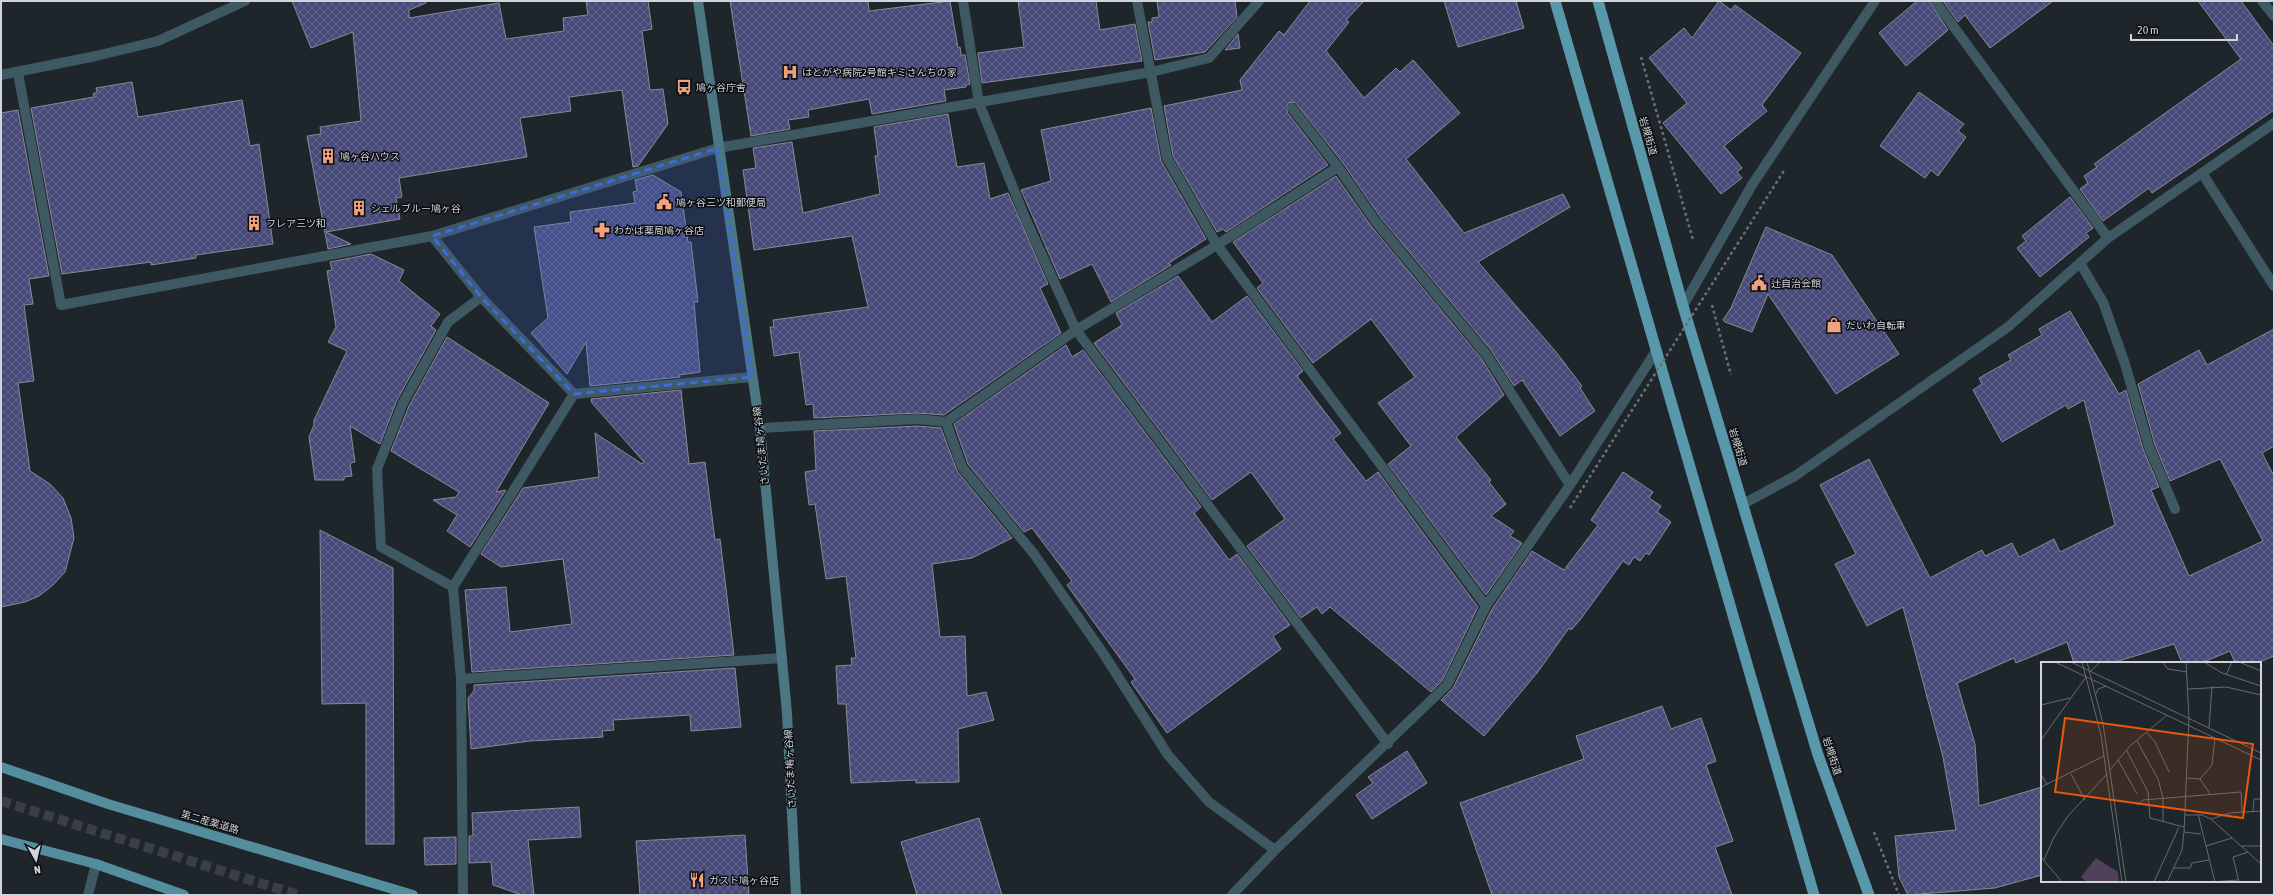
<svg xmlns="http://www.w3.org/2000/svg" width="2275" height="896" viewBox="0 0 2275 896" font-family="'Asap Condensed','Noto Sans JP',sans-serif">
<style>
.building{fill:url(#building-cross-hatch);stroke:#898a94}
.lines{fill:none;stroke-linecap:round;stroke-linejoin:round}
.primary-tunnel{stroke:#393f45;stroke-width:10;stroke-dasharray:10 5;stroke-linecap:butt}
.path{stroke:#6a7076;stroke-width:2.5;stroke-dasharray:3 3;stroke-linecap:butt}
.service{stroke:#3e5961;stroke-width:10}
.minor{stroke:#3e5961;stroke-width:10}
.secondary{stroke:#4b7783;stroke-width:10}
.primary{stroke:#548e9e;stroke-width:10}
.trunk{stroke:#5898aa;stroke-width:11}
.path-bridge{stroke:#6a7076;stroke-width:2.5;stroke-dasharray:3 3;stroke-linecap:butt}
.marked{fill:#4169d8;fill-opacity:0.2;stroke:#4169d8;stroke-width:3;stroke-dasharray:8 5;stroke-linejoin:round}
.labels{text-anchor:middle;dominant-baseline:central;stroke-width:3;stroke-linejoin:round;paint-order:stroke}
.poi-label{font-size:10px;fill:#d1d5da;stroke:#0b0d10;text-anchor:start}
.street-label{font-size:10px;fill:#d1d5da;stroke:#0b0d10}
.inset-road{fill:none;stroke:#666b71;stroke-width:1}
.view{fill:#e8590c;fill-opacity:0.15;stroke:#e8590c;stroke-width:2}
.inset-edge{fill:none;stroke:#d1d5da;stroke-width:2}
</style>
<defs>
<pattern id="building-cross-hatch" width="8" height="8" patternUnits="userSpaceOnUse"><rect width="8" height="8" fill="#484b7a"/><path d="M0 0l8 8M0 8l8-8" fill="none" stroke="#61648c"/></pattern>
</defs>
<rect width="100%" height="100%" fill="#1e252b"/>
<!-- building -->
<path class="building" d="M292 1H426V3L409 10V18L499 3 506 39 564 31 563 18 588 15 586 1H648L652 29 642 31 650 90 663 89 668 124 638 166 633 167 622 90 569 97 571 111 520 118 527 157 399 178 402 197 396 198 400 219 326 232 351 244 328 249 307 136 321 134 320 127 361 121 353 32 311 48Z
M730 1H868L869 11 950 1 958 48 960 47 961 55H965L970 84 966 85V87L944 90 946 101 872 114 869 99 808 110 809 117 788 120 790 129 751 136Z
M1018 1H1096L1100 30 1135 24 1142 61 982 83 978 53 1024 47Z
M1157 1H1235L1237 17 1205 52 1155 60 1148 22H1152V18L1159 17Z
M1310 1H1364L1346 20 1349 22 1326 51 1364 98 1396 68 1400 72 1413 60 1460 113 1406 159 1464 233 1563 194 1570 207 1478 262 1556 352 1582 386 1580 388 1595 411 1560 436 1522 380 1514 386 1491 350 1381 218 1343 163 1295 102 1288 103 1287 112 1328 165 1226 232 1223 229 1217 232 1173 156 1164 106 1242 90 1240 80 1279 31 1284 35Z
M1444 1H1516L1524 28 1458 47Z
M1719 1 1731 10 1735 5 1801 53 1762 105 1767 111 1724 146 1742 168 1737 172 1742 178 1721 194 1663 123 1687 103 1649 58 1684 28 1692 38Z
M1917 1H1929L1948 30 1906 66 1879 33Z
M1943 1H2053L1990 48 1965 15 1958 22Z
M2198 1H2241L2274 46V110L2152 193 2149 188 2103 221 2080 189 2088 183 2084 176 2097 167 2094 164 2241 59Z
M1238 34 1240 48 1225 50Z
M132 82 138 117 242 100 250 146 259 144 273 244 196 255V258L151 265V262L62 274 31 108 94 97 93 94 97 92 96 88Z
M1919 92 1964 124 1958 131 1966 137 1938 176 1931 170 1925 178 1880 146Z
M1151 108 1161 161 1206 239 1169 263 1171 265 1111 302 1092 264 1060 279 1021 190 1051 181 1041 130Z
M18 110 49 276 29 279 33 304 24 305 34 381 18 383 30 471 50 484 63 498 71 518 74 538 65 572 53 585 39 596 25 602 1 607V113Z
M948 114 957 167 984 163 990 199 1008 193 1048 284 1040 288 1061 333 944 415 917 413 814 418 813 404 806 405 799 352 774 356 770 327H774L773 320 868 307 852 236 754 250 743 170 756 168 753 148 792 142 803 213 880 194 875 156H878L874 127Z
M653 175 681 192 688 242H691L698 302H694L700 372 679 375 680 377 590 386 586 342 567 374 531 333 548 318 534 227 571 222 570 212 635 203 633 192 637 191 635 180Z
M1336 176 1371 226 1481 358 1504 395 1456 437 1491 480 1489 482 1506 504 1491 516 1514 531 1510 536 1522 543 1486 595 1388 464 1411 446 1378 403 1415 377 1371 319 1313 363 1257 288 1263 283 1233 242Z
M2070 197 2093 228 2086 233 2089 237 2040 277 2017 248 2026 241 2022 236Z
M1766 227 1832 255 1899 354 1836 394 1768 294 1752 332 1725 322 1723 320 1731 308Z
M371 254 404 270 399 281 440 314 431 326 436 330 397 400 380 444 350 426 355 462 350 463 352 476 344 477V480H315L309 437 314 425V420L347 351 328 342 336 327 327 271 332 270 330 262Z
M1178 276 1212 322 1247 296 1303 371 1297 376 1341 433 1333 439 1366 481 1378 472 1478 607 1442 681 1431 692 1330 607 1322 614 1317 607 1301 618 1247 546 1285 519 1251 472 1212 500 1094 343 1122 325 1116 313Z
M2070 311 2119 394 2126 390 2143 449 2159 487 2151 490 2189 576 2263 541 2220 459 2170 481 2155 445 2138 384 2199 350 2207 365 2274 329V446L2262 453 2274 476V656L2257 663H2235L2230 651 2201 663H2182L2174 644 2112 663H2074L2067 642 2016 663 2014 658 1957 683 1975 744 1979 806 2042 787V875L1995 888 1908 895 1899 877 1895 836 1956 830 1943 757 1903 607 1867 626 1835 564 1856 554 1820 485 1869 459 1930 578 1982 550 1985 556 2012 543 2019 557 2054 539 2060 552 2115 525 2084 400 2068 409 2066 405 2002 442 1973 390 1982 384 1979 378 2011 360 2008 355 2042 335 2039 329Z
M447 337 549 403 496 492 506 490 470 547 447 531 457 515 433 500 456 497 459 492 391 451 409 406Z
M1066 345 1072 357 1083 350 1201 507 1194 513 1229 560 1237 554 1290 625 1273 636 1281 649 1167 733 1131 682 1135 679 1067 585 1072 581 1032 528 1024 532 968 464 954 424Z
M681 390 689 464 705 462 715 540 720 539 734 655 472 672 465 590 506 587 510 632 572 624 563 559 501 567 481 554 523 488 599 477 595 433 642 464 644 462 592 403 591 399Z
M917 426 941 428 957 471 1012 538 972 558 932 564 940 637 965 636 967 696 986 692 994 720 958 729 959 782 916 783V780L851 783 846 704H838L836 666 852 665 851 658H856L846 576 826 579 815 504 809 505 805 472 816 470 814 431Z
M1623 472 1653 492 1649 498 1661 506 1657 512 1671 522 1649 555 1646 553 1640 561 1634 557 1629 565 1623 561 1580 620 1571 630 1569 628 1537 673 1484 736 1441 700 1453 688 1492 609 1532 551 1564 570 1598 525 1591 520Z
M320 530 393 568 394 844H366V703L322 704Z
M735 668 741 727 691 731 690 715 613 720 614 730 602 731 603 737 530 741 471 749 468 698 474 691V685Z
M1662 706 1671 729 1701 718 1716 761 1706 765 1733 841 1715 847 1732 895H1492L1460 803 1584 759 1576 736Z
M1407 751 1427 783 1372 819 1356 795 1373 783 1368 777Z
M579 807 581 837 528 840 534 895H522L493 885 491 862 469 863V836H473L472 813Z
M979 818 1002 895H917L901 842Z
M745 835 749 895H640L636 841Z
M456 837V864L425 865 424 838Z"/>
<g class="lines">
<!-- primary-tunnel -->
<path class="primary-tunnel" d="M1 801 298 895"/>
<!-- path -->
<path class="path" d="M1641 57 1693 240
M1712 305 1731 375
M1874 832 1899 895"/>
<!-- service -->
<path class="service" d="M2262 1 2274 16
M2202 173 2274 286
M2080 263 2103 302 2125 364 2149 447 2175 509
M760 428 917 419 946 422 1076 330 1217 245 1338 167
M453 587 381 547 377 469 403 403 448 322 481 297
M461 679 782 658
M88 895 96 864"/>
<!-- minor -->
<path class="minor" d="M963 1 979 103 1026 220 1076 330 1388 744
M1137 1 1167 158 1217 245 1486 606
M1935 1 2108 238
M18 73 61 305 432 236 718 148 1151 72 1209 58 1259 1
M1 75 96 56 158 41 245 1
M1292 108 1338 167 1376 222 1486 354 1570 485 1656 351
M432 236 481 297 574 394
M1683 306 1752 185 1875 1
M946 422 962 467 1034 554 1103 653 1168 755 1209 802 1275 850
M1743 504 1795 476 2008 327 2108 238 2274 123
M463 895 461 679 453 587 574 394 752 377
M1232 895 1275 850 1447 685 1486 606 1570 485"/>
<!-- secondary -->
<path class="secondary" d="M698 1 760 428 787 713 796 895"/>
<!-- primary -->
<path class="primary" d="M1 767 108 804 413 895
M1 839 96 864 184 895"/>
<!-- trunk -->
<path class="trunk" d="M1555 1 1814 895
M1598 1 1683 306 1818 755 1869 895"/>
<!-- path-bridge -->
<path class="path-bridge" d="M1570 508 1785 169"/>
</g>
<!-- marked area -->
<path class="marked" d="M718 148 752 377 574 394 481 297 432 236Z"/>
<!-- icons -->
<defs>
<symbol id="hospital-bare" viewBox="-9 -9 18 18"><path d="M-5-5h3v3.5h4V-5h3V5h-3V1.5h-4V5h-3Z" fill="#f1a17c" stroke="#0b0d10" stroke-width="2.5" paint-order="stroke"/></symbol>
<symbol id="bus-bare" viewBox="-9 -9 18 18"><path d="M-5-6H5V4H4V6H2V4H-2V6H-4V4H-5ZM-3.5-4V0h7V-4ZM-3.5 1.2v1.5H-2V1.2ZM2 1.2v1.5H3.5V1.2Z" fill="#f1a17c" stroke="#0b0d10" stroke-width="2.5" paint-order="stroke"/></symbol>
<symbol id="building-bare" viewBox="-9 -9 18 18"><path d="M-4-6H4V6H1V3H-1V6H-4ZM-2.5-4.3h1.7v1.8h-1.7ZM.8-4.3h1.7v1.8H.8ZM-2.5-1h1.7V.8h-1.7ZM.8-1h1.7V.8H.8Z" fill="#f1a17c" stroke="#0b0d10" stroke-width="2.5" paint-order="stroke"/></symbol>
<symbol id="civic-bare" viewBox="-9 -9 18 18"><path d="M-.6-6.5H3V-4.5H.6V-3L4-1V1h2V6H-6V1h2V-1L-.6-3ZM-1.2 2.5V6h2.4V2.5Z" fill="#f1a17c" stroke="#0b0d10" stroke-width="2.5" paint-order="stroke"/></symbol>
<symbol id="pharmacy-bare" viewBox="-9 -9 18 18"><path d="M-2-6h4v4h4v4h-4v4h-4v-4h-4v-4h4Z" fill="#f1a17c" stroke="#0b0d10" stroke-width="2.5" paint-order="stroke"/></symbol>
<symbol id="shop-bare" viewBox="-9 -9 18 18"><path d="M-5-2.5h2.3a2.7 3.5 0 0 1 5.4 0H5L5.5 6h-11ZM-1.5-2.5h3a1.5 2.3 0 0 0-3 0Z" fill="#f1a17c" stroke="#0b0d10" stroke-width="2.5" paint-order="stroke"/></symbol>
<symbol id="restaurant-bare" viewBox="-9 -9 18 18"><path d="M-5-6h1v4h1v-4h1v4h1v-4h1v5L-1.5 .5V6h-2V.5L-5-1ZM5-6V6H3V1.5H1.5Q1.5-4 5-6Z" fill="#f1a17c" stroke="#0b0d10" stroke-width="2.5" paint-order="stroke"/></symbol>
</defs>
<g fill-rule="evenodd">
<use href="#hospital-bare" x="779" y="61" width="22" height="22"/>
<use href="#bus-bare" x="673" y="76" width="22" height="22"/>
<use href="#building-bare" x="317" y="145" width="22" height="22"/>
<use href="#civic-bare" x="653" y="191" width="22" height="22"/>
<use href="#building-bare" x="348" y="197" width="22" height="22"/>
<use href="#building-bare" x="243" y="212" width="22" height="22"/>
<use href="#pharmacy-bare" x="591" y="219" width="22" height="22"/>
<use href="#civic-bare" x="1748" y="272" width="22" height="22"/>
<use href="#shop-bare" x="1823" y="314" width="22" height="22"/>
<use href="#restaurant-bare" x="686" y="869" width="22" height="22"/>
</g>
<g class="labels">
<!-- poi labels -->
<g class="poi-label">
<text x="802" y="72">はとがや病院2号館キミさんちの家</text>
<text x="696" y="87">鳩ヶ谷庁舎</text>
<text x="340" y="156">鳩ヶ谷ハウス</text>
<text x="676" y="202">鳩ヶ谷三ツ和郵便局</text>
<text x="371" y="208">シェルブルー鳩ヶ谷</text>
<text x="266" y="223">フレア三ツ和</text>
<text x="614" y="230">わかば薬局鳩ヶ谷店</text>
<text x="1771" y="283">辻自治会館</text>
<text x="1846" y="325">だいわ自転車</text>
<text x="709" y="880">ガスト鳩ヶ谷店</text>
</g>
<!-- street labels -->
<g class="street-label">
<text transform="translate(1648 136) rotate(74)">岩槻街道</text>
<text transform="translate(761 446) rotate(-96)">さいたま鳩ヶ谷線</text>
<text transform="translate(1738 447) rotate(73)">岩槻街道</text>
<text transform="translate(1832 756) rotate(72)">岩槻街道</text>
<text transform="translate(790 769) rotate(-93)">さいたま鳩ヶ谷線</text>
<text transform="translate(210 822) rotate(16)">第二産業道路</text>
</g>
</g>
<!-- overview -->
<g transform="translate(2041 662)">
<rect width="220" height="220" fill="#1e252b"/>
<path d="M55 196 77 210 78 220H46L40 215Z" fill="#50405b"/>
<path class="inset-road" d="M14 0 220 98M30 0 220 91M41 0 60 73 81 220M46 0 62 62 85 220M121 0 127 7 146 10M163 0 181 11 220 24M198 0 220 9M49 10 59 0M185 13 191 0M147 27 185 25 220 33M55 32 57 27 65 24M0 43 29 36M168 66 171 24M106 71 114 80 128 110M0 78 45 15M96 79 117 117 122 136V160M86 89 107 130 109 156 143 165M77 98 90 83 126 53M69 108 77 98 96 132M0 112 6 123M30 112 44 138M145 116 159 117 171 103 174 76M159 117 169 132M0 125 63 94M96 143 102 138 200 130 201 150M212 150 213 137H220M157 152 174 220M144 153H161L170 157 220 202M170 157 189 151 220 149M143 170 160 172M165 184 191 176M201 184H220M0 195 21 220M3 198 13 175 27 154 66 112M132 206H149L151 201 168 198M113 220 138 165M126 220 141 188 143 170 148 56 145 0M171 220 197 218M198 220 192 195 207 190"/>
<path class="view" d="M24 56 212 82 202 156 14 130Z"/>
<rect width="220" height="220" class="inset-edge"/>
</g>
<!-- border -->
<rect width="2275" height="896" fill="none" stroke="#d1d5da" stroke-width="4"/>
<!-- north arrow -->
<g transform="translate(36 860) rotate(172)" stroke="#0b0d10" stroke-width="3" paint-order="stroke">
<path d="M0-3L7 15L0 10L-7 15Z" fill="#d1d5da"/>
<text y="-6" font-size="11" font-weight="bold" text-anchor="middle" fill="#d1d5da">N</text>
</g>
<!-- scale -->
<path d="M2131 34v6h106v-6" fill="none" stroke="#d1d5da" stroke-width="2"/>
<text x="2137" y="34" font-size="12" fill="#d1d5da" stroke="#0b0d10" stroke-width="3" paint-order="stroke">20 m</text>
</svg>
